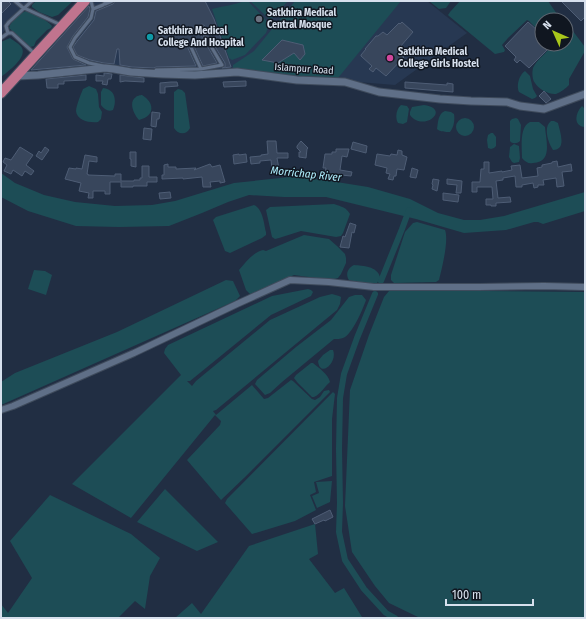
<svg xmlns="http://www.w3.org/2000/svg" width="586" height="619" viewBox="0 0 586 619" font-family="'Fira Sans Condensed',sans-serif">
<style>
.built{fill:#273852}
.water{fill:#1d4d56}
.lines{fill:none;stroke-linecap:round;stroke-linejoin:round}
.canal{stroke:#1d4d56;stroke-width:6}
.building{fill:#38465c;stroke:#4e5d75}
.service-casing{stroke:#3f4b5c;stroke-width:5}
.minor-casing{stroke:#3f4b5c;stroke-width:8}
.tertiary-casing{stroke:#3f4b5c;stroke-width:9}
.trunk-casing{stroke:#3f4b5c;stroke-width:12}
.service{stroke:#5f6f87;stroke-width:3}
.minor{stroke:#5f6f87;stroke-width:6}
.tertiary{stroke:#5f6f87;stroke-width:7}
.trunk{stroke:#c0748e;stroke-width:10}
.worship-dot{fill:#6b7280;stroke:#101620;stroke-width:1.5}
.culture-dot{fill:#0f9aa8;stroke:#101620;stroke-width:1.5}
.hotel-dot{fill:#d1479c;stroke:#101620;stroke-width:1.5}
.labels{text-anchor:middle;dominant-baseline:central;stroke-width:3;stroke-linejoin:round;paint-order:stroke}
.poi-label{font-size:10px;font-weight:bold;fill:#d7e0ed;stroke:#101620;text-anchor:start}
.street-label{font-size:10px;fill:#d7e0ed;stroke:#101620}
.water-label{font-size:11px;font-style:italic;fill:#b0f0fe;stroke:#101620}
</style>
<rect width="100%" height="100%" fill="#212e43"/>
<!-- built -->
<path class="built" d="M8 1H32L8 25 1 36V14L11 5Z
M94 1H427L467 33 395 85 236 72 155 68 104 67 31 70Z"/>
<!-- water -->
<path class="water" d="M36 1H73L58 15 52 17 39 12 32 7V5Z
M245 1H248L265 19 269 25 266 33 245 55 232 60 229 58 212 9C223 6 234 5 245 1Z
M250 1H288L272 18 269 19Z
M295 1H401L338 78 240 73 233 70V65L254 51Z
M429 1H451L446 8 439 9Z
M460 1H548L557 14 564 20H558L551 14 544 20H542V22L536 28 529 21 527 20 508 38 502 45 505 50 504 52 495 54 449 16 448 15 450 12Z
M26 11C34 13 47 20 52 26L51 28 47 30 36 41 34 46 30 47 29 46 9 28C11 21 20 13 26 11Z
M566 22 585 47V51L569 79V85C566 88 561 92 556 94 550 95 538 89 535 83 532 80 532 72 533 68 537 59 548 52 553 44H566Z
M10 38C14 41 20 44 22 48 27 58 7 72 1 77V42Z
M525 71 530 76 533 89 537 96 535 98 532 99 519 92C516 86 519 75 525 71Z
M89 86 96 89 98 94 99 107 102 112 101 119 98 122C90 123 77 121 76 111 76 106 81 94 83 89Z
M103 88C115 89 117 100 113 110 108 112 104 109 101 105V92Z
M178 89 182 90 185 93 190 128C187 135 178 135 174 128V92Z
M142 95C155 103 155 116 139 120 134 115 128 102 136 97 136 96 141 95 142 95Z
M401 105 407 106 409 109 407 122 403 124 398 123C395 118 396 109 401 105Z
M424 105C452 109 423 133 410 115V112L412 107Z
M582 106 585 109V127C573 126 575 113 582 106Z
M445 111 451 112 454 114C455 120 454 127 450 132 446 132 440 132 437 129 438 122 438 114 445 111Z
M456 127a9 9 0 1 1 18 0a9 9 0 1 1-18 0Z
M516 118 518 119 521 125 520 141C517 144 512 144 510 141V121L512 119Z
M551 121H554L558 123C560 132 567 150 553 150 548 143 543 127 551 121Z
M530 122H539L545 127C546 140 553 163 533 163 529 164 525 162 522 158 522 148 519 127 530 122Z
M491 133H493L496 137V146L494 148 491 149 488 148 487 140 488 135Z
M514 144 519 146 520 158 519 162 514 163 512 162 509 157 510 147Z
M1 173 15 183 44 195 75 202 115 206 152 205 175 201 234 183 290 177 324 180 368 187 410 199 438 213 464 220H480L504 216 585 192V211L543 224 538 222H534L506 230 464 233 416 219 326 197H284L249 195 228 202 202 213 169 226 119 227 76 226 28 211 1 197Z
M334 204C342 207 346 207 350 214L343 233 341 236 336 237 301 231 279 238 275 239 272 237 266 210 270 207Z
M254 205C263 209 264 224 266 232V235L262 238 230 253 225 251 213 220 216 217Z
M417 222 445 230C449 240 442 268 439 280L436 282 394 283 391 280V275L405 232 413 223Z
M304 235 329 239 337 246 345 254 346 258V263L341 274 338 278 330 280 294 275 257 292 250 294 246 290 239 270C246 262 252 253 263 250L266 251Z
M354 265C363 266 377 266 380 277 380 278 378 282 377 283 373 286 355 281 349 280 345 274 348 268 354 265Z
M34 270 45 271 52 275 46 295 28 289Z
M226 280 233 281 240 296 235 301 1 405V382L15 373 117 332Z
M308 289 311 290 313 292 311 296 271 315 190 381H187L192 386 196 381 270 320 320 297 332 294 339 296 341 297 340 304 337 310 216 410 213 411 216 415 252 385 264 399 268 398 291 380 293 381 312 399 315 400 320 397 324 391 329 390 330 392 244 478 221 500 187 460 220 425 221 421 215 415 131 518 72 484 181 375 164 353 165 349 168 345 272 296Z
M395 290 585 292V618H420L389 603 375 586 352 552 345 506 350 390 369 335 384 297 389 291Z
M355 295H362L366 300C363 309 352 335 343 338 341 339 336 339 334 339L282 382 270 393 265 395 255 384 257 380 296 347 331 320 349 297Z
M330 350H333C338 362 320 379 318 361L323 355Z
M311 363H313C319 368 328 374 330 382 324 387 321 394 314 397H312L297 382 294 378 296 375Z
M333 392 335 394 332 419V476L314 482 316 492 310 495 316 510 295 521 252 534 225 503 227 499Z
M332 481 330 502 317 508 312 496 319 493 316 482Z
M165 489 218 542 197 551 137 522Z
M50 495 131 534 160 558 150 576 145 609 135 601 118 618H1V604L8 613 32 578 10 541Z
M315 524 318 554 309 559 335 593 344 588 362 617 361 618H175L192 603 201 614 249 546Z"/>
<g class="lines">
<!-- canal -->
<path class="canal" d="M381 281 402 229 409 210
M375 294 357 338 344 374 340 398 339 449 340 503 339 532 345 560 364 589 386 613 395 618"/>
</g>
<!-- building -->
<path class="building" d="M1 1H8L11 4 1 14Z
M115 1H205L214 19 231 67 222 68 225 67V63L208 35 205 26 202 24 200 25 199 27 202 37 217 63 203 66 193 44 190 42 187 44V46L196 66 156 67 154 68 132 67 120 65 119 49H117L114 64 104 63 90 60 77 55 73 47 78 40 94 20 96 11 113 4Z
M561 1H585V17L581 21Z
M89 6 90 9 88 17 73 36 67 47 73 59 86 65 31 70Z
M402 22 413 32 400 47 402 49 399 53 404 57 386 76 376 68 373 72 369 69 372 66 361 56V55L366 49H365L376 36H378L383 32 387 35 399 23 400 24Z
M528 22 537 30 542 25V44H553L529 68 520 60 517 63 514 60 516 57 505 46Z
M282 40 303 45 305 54 300 60 294 53 278 63 262 60Z
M104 73 112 74 111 79H108L107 85 102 84 103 81H96V75L104 76Z
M86 75V80L64 81V84H58V88H47L46 79Z
M120 75 144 78V82L125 81 120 82Z
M246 81V86L224 87 223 82Z
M171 82H177L178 86 165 87V93H160V83Z
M405 82 447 85V83L453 84V92L405 88Z
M544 91 551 99 546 103 539 96Z
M152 112 160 113 159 119H157L156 127 151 126Z
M144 128 152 129 151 140 143 139Z
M267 141H276L277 153H288V158H277L279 169H272L271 160 260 161V163L251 164 250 157 261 156V155L268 154Z
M301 141 308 148 307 149 306 158 299 157V152H301L297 148V146Z
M353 142 367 146 366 153 351 149Z
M20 147 33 155 26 165 34 171 31 175 25 171 22 176 13 170 11 174 4 171 7 165 3 162 5 158 11 160Z
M45 147 49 150 42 160 36 156 39 151 41 153Z
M336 149H349L347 157 342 156 340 170 352 172 351 176 341 175V177L325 173 326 168H323L325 154H332V152H336Z
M398 150 402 151V155L407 157 404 170 397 169 396 176H394L393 180 388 179 390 174 386 173 387 168 375 165 377 154 390 156 391 154 397 155Z
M130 152H136V167L131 166V159H130Z
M239 154V155L246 154 247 162 234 164 233 155Z
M85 155 97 157V162L89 161 87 174H88V175L115 176V174H121V181H134V180H140V178H142V166H149V177H157V182H147V186H133V187H121V182H110V194H105V191H93V198H88L89 193 79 191 81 183 65 179 69 168 76 169V168L82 169Z
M557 161 558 167 571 164 572 171 562 172 564 186 557 187 556 178 543 180 544 185H538V187L534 188 533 183 522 185V187H516L515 176 503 178V180L496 181 498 198 510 197 511 202 496 203V206H491V205H486V199H493L492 187H477V192H472V182H480L481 169H484V162H489V173L502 171V172L512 170 511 166 520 165 522 178 538 176 537 168 542 167V165L552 163V162Z
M168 164V167H176V169L196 168 194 170 210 164 212 167 220 165 225 182 220 183V181L210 182 211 187H203L202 177 183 179V178L162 179V175H164V165Z
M412 168 418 170 416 178 410 177Z
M433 179 439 180 437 191 432 189 433 185 432 184Z
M447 179 462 181 461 193H456L457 185 447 184Z
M170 192 171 198 160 199 159 193Z
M443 193 459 195 458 202 443 200Z
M350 223 356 225 354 233 352 232 349 248 340 247 343 236 345 237Z
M330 510 333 517 325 521 324 520 315 524 312 519Z"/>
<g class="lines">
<defs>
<path id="service" d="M15 1 22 7 61 25
M91 1 93 9 91 18 75 38 70 47 75 57 89 63 103 66
M105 4 112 1
M93 9 103 5 107 1
M8 33 6 26 9 22 32 1
M1 38 8 33H12L35 54
M190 45 201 69
M156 70 201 69 222 65 205 36 202 27"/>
<path id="minor" d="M1 410 13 406 134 353 237 304 290 280 329 282 374 287H479L544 286 585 287"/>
<path id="tertiary" d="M17 76 38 75 105 68 114 69 131 72 163 74 195 75 237 72 297 80 345 82 379 92 440 99 471 101 507 102 520 106 544 109 585 94"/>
<path id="trunk" d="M1 93 85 1"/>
</defs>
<!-- service casing -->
<use href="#service" class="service-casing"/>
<!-- minor casing -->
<use href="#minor" class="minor-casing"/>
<!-- tertiary casing -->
<use href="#tertiary" class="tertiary-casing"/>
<!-- trunk casing -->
<use href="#trunk" class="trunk-casing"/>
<!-- service -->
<use href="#service" class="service"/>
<!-- minor -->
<use href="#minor" class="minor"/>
<!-- tertiary -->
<use href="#tertiary" class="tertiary"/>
<!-- trunk -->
<use href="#trunk" class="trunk"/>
</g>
<!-- markers -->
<circle class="worship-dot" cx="259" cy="19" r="4"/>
<circle class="culture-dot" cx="150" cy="37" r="4"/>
<circle class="hotel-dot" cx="390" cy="58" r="4"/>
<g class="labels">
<!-- poi labels -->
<g class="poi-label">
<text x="267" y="13">Satkhira Medical<tspan x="267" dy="12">Central Mosque</tspan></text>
<text x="158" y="31">Satkhira Medical<tspan x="158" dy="12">College And Hospital</tspan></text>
<text x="398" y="52">Satkhira Medical<tspan x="398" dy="12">College Girls Hostel</tspan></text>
</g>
<!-- street labels -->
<g class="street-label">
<text transform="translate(304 69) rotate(4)">Islampur Road</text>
</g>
<!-- water labels -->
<g class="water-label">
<text transform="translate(306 174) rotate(6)">Morrichap River</text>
</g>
</g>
<!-- border -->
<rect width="586" height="619" fill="none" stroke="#d7e0ed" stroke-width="4"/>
<!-- north arrow -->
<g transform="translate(554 32) rotate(315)"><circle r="19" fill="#101620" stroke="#606772"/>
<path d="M0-3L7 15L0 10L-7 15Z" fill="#a9c71b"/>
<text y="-6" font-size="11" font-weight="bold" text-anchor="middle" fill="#d7e0ed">N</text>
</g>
<!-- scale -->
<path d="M446 599v6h87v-6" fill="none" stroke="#d7e0ed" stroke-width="2"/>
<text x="452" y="599" font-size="12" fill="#d7e0ed" stroke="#101620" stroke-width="3" paint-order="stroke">100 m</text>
</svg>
